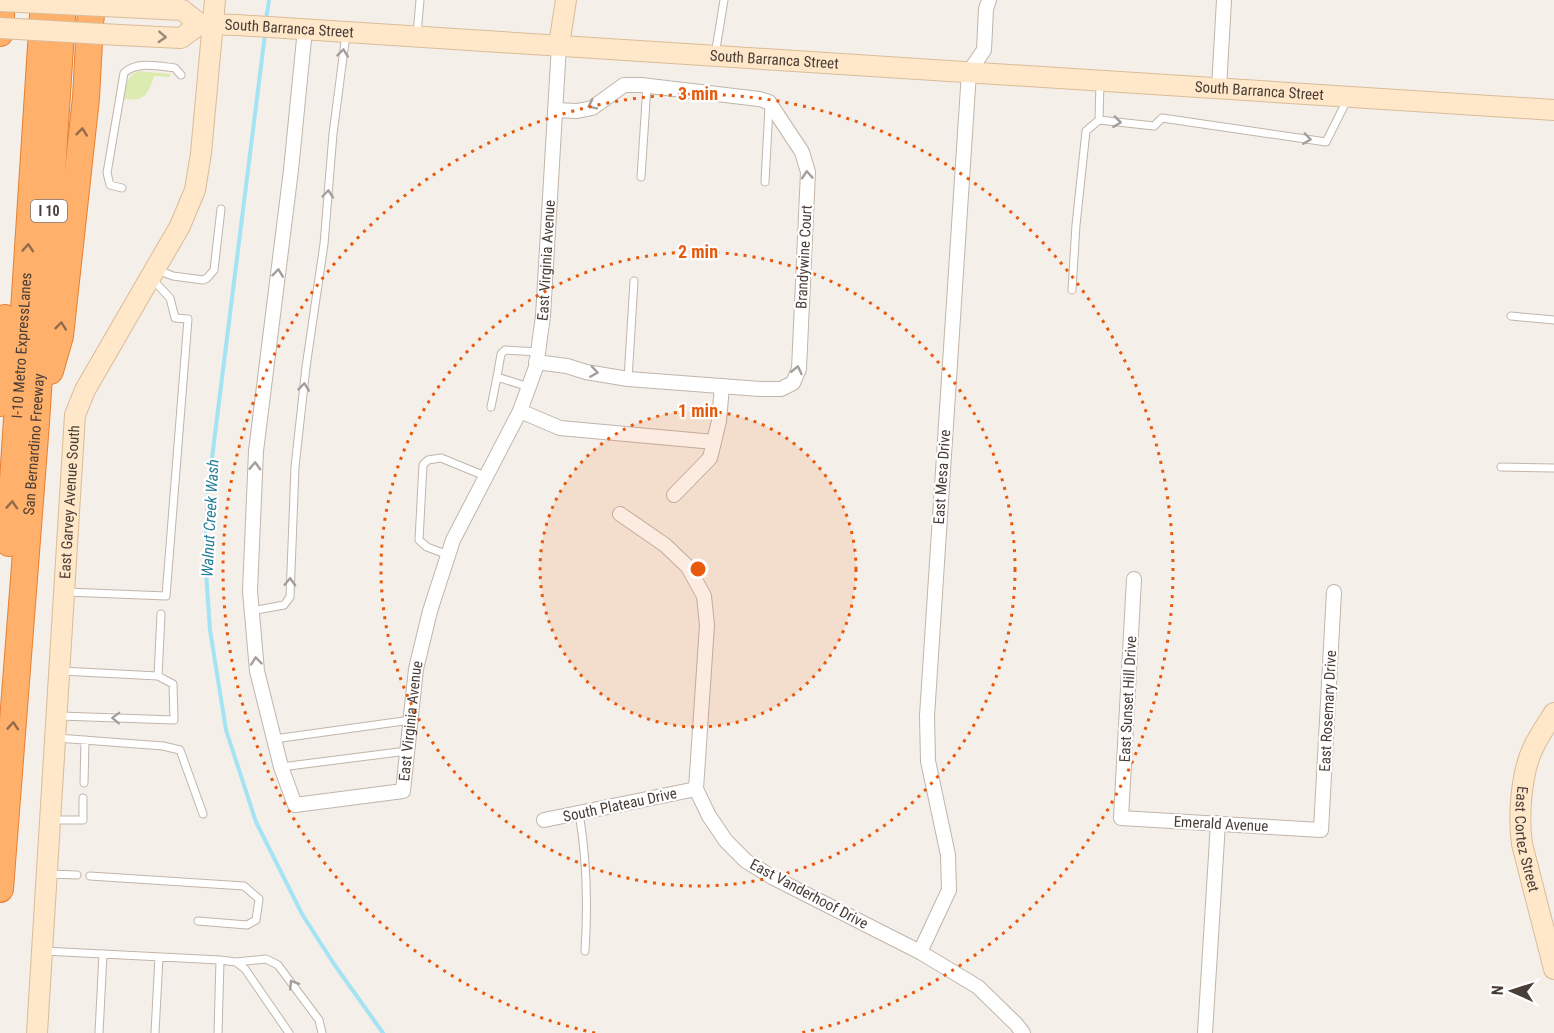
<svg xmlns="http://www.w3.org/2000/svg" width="1554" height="1033" viewBox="0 0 1554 1033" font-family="'Roboto Condensed',sans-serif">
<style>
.green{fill:#dcebb0}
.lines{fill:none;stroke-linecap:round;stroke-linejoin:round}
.stream{stroke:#a3e3f4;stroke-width:4}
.lane-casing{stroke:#c1b5ab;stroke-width:9}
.street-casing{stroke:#c1b5ab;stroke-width:16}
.secondary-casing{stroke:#dabc99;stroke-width:22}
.highway-casing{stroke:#e48033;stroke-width:28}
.lane{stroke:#fff;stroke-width:7}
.street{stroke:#fff;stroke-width:14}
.secondary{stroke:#ffe7c9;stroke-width:20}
.highway{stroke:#ffb06a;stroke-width:26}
.secondary-bridge-casing{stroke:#dabc99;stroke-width:22;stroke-linecap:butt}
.secondary-bridge{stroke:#ffe7c9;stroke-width:20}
.oneway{stroke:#9b8a79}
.oneway2{stroke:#a49e9b}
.oneway3{stroke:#926c4b}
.ring{fill:none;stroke:#e8590c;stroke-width:3;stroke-dasharray:3 6}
.labels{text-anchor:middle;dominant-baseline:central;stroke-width:4.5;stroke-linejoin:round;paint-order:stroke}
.shield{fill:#fff;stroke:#807873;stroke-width:1.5}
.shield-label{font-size:14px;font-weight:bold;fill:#493e37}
.street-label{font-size:15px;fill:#493e37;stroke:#fff}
.water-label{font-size:16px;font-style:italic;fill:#257f99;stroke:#fff}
.centre{fill:#e8590c;stroke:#fff;stroke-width:3}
.ring-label{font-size:18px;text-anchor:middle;font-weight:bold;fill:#e8590c;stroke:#fff;stroke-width:4.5;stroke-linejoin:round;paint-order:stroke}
</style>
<rect width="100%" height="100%" fill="#f5efe9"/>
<!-- green -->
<path class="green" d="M139 71 170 74V77L154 76C148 95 144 102 124 99 126 88 126 75 139 71Z"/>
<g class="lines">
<!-- stream -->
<path class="stream" d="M266 20 269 0
M265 34 208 490 205 556 210 630 226 730 256 822 302 914 334 964 383 1033"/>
<defs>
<path id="lane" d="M417 34 420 0
M715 55 724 0
M1100 83 1099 120 1154 126 1162 118 1326 142 1348 98
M641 177 647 86
M765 182 769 107
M122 188 110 185 107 173 124 73C137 61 158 66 175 68L181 75
M157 270 173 276 203 280 207 278 214 270 221 209
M1072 290 1076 225 1086 131 1099 120
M1511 316 1554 320
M497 377 501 354 505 350 538 352
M628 379 634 281
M491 407 497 377 529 387
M1501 467 1554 468
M448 555 427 547 419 540 423 465 428 460 441 458 485 476
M67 592 166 596 188 319 175 318 170 298 153 280
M251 611 284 605 290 597 295 467 306 367 324 244 333 134 346 34
M158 676 161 614
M60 716 174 720 173 684 158 676 61 671
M57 738 163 746 180 750 203 814
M274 739 411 720
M281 767 407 751
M84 783 85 740
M579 813C587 859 588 904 585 951
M52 820H83V798
M49 874 77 875
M90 876 244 886 259 899 256 920 247 925 198 921
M44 951 220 960 218 1033
M220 960 236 962 266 959 278 965 319 1020 322 1033
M236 962 245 969 289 1033
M99 1033 103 954
M155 1033 159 957"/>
<g id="street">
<path id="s1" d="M305 29 291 170 256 451 250 591 257 671 281 767 295 805 403 791 416 669 430 611 453 540 520 411 536 367 543 316 559 45"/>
<path d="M1219 88 1224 0"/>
<path d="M536 362 567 366 586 372 628 379 760 389H781L793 383 799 369 808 172 802 152 769 102 759 99 641 85H624L592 108 577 111 555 110"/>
<path d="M520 411 560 428 714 442"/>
<path d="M674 495 710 458 719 421 722 386"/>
<path d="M620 514 665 545 688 567 704 596 707 625 696 789 709 816 726 841 746 861 772 877 920 952 978 987 1016 1024 1023 1033"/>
<path d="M1134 579 1121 818 1321 830 1334 592"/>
<path d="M544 820 696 789"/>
<path d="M920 952 949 890 948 855 928 761 927 716 969 72 984 50 986 9 989 0"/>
<path d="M1205 1033 1218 823"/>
</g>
<g id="secondary">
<path d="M123 7 182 10 200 24"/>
<path id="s2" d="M120 35 181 38 200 24 237 25 1554 110"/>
<path d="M559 45 566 0"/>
<path id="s3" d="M1554 713C1547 724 1540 734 1534 746 1521 772 1518 816 1522 844L1554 969"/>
<path id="s4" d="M37 1033 75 415 85 390 180 226 195 190 201 153 215 0"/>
</g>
<g id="highway">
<path d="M0 33 2 0"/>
<path d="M50 371 60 336 86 98 90 23 93 0"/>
<path d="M0 403 5 318"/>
<path id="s5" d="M9 543 44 0"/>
<path id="s6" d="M0 889 36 423 63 0"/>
</g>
</defs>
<!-- lane casing -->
<use href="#lane" class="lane-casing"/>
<!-- street casing -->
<use href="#street" class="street-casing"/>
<!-- secondary casing -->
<use href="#secondary" class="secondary-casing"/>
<!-- highway casing -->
<use href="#highway" class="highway-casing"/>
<!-- lane -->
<use href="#lane" class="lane"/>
<!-- street -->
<use href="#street" class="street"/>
<!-- secondary -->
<use href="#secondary" class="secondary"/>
<!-- highway -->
<use href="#highway" class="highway"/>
<defs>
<path id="secondary-bridge" d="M0 1 123 7
M0 28 120 35"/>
</defs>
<!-- secondary-bridge casing -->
<use href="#secondary-bridge" class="secondary-bridge-casing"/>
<!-- secondary-bridge -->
<use href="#secondary-bridge" class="secondary-bridge"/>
</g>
<!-- one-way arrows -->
<defs><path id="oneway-chevron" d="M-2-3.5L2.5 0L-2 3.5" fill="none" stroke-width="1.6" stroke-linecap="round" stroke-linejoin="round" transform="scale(1.5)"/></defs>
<use class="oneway" href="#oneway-chevron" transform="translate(162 37) rotate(3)"/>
<g class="oneway2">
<use href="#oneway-chevron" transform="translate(343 53) rotate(-83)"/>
<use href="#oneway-chevron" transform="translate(592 105) rotate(154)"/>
<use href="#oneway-chevron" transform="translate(1117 122) rotate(7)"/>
<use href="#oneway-chevron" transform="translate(1307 139) rotate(8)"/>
<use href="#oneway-chevron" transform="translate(807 175) rotate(-94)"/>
<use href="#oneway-chevron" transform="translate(328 194) rotate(-85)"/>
<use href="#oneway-chevron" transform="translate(278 273) rotate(-83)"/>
<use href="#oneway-chevron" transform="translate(797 370) rotate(-77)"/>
<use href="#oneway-chevron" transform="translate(594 372) rotate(8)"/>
<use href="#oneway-chevron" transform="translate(304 387) rotate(-84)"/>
<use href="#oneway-chevron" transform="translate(255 466) rotate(-88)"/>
<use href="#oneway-chevron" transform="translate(290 582) rotate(-88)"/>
<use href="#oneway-chevron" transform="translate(256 661) rotate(-96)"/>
<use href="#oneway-chevron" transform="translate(116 718) rotate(-178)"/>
<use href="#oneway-chevron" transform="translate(293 984) rotate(-122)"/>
</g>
<g class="oneway3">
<use href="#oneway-chevron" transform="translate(82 132) rotate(-84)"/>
<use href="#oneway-chevron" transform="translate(28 248) rotate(-86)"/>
<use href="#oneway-chevron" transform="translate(61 326) rotate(-84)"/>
<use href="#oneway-chevron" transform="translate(12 505) rotate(-86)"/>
<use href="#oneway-chevron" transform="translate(13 726) rotate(-86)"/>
</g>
<!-- distance rings -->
<circle cx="698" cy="569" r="158" fill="#e8590c" fill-opacity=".12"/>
<g class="ring">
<circle cx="698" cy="569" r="158"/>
<circle cx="698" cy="569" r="317"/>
<path d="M595 1033A475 475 0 1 1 801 1033"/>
</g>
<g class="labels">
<!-- shield labels -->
<rect class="shield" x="31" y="200" width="36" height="22" rx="4.5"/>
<g class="shield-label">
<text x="49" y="211">I 10</text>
</g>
<!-- street labels -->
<g class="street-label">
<text stroke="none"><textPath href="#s2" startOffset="174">South Barranca Street</textPath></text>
<text stroke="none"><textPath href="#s2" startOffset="660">South Barranca Street</textPath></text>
<text stroke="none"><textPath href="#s2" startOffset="1146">South Barranca Street</textPath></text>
<text transform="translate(804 257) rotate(-87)">Brandywine Court</text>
<text stroke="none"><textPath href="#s1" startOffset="1450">East Virginia Avenue</textPath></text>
<text stroke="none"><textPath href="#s5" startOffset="198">I-10 Metro ExpressLanes</textPath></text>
<text stroke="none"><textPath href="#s6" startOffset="446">San Bernardino Freeway</textPath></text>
<text transform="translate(942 477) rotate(-86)">East Mesa Drive</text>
<text stroke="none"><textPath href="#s4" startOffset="532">East Garvey Avenue South</textPath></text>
<text transform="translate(1128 699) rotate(-87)">East Sunset Hill Drive</text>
<text transform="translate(1328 711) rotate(-87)">East Rosemary Drive</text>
<text stroke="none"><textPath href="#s1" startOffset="964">East Virginia Avenue</textPath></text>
<text transform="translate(620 805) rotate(-12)">South Plateau Drive</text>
<text transform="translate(1221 824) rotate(3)">Emerald Avenue</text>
<text stroke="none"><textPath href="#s3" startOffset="134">East Cortez Street</textPath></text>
<text transform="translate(809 894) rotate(28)">East Vanderhoof Drive</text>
</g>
<!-- water labels -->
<g class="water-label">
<text transform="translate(210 518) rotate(-87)">Walnut Creek Wash</text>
</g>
</g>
<circle cx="698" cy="569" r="9" class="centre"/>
<g class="ring-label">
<text x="698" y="100">3 min</text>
<text x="698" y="258">2 min</text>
<text x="698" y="417">1 min</text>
</g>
<!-- north arrow -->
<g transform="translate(1512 991) rotate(273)" stroke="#ffffff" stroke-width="4.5" paint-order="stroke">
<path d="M0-4.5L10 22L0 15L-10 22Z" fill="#493e37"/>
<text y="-9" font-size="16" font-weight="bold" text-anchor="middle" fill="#493e37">N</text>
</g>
</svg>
